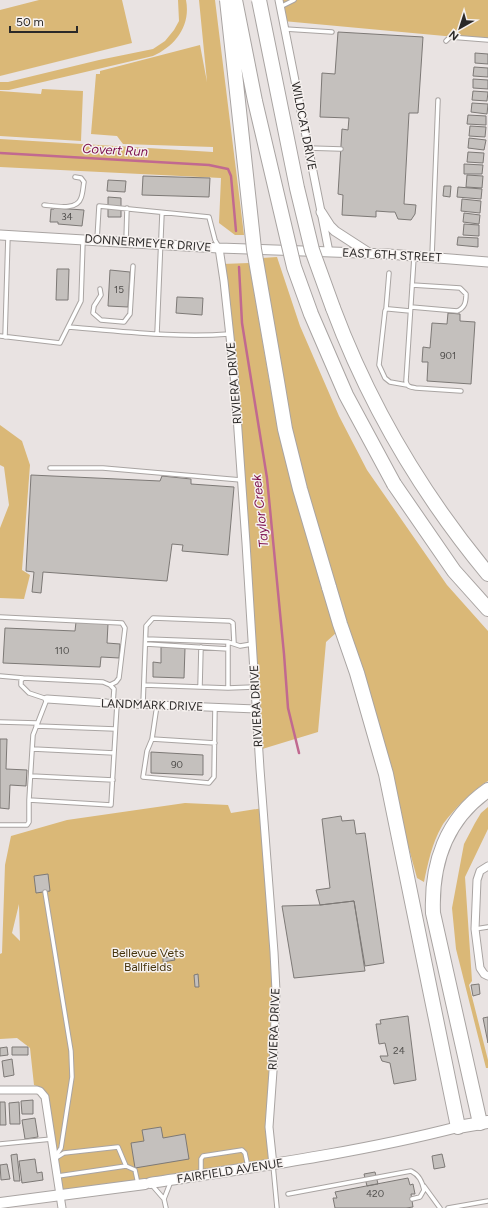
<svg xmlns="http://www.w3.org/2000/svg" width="488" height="1208" viewBox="0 0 488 1208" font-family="Figtree,sans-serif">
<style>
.green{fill:#dab877;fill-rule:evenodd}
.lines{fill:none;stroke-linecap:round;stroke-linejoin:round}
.stream{stroke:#c16990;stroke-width:2.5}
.building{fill:#c4c0bd;stroke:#7d7976}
.service-casing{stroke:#a9a4a2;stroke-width:5.5}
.minor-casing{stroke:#a9a4a2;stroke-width:9}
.tertiary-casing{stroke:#a9a4a2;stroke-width:11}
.secondary-casing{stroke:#a9a4a2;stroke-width:12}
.primary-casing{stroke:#a9a4a2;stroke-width:14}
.motorway-casing{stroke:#a9a4a2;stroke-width:16}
.service{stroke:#fff;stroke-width:3.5}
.minor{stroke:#fff;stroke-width:7}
.tertiary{stroke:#fff;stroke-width:9}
.secondary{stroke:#fff;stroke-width:10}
.primary{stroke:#fff;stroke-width:12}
.motorway{stroke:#fff;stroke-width:14}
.motorway-bridge-casing{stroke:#a9a4a2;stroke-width:16;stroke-linecap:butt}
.motorway-bridge{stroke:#fff;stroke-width:14}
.labels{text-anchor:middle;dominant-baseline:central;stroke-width:3;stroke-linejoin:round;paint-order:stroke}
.number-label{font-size:10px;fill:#514f4d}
.street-label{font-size:12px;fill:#2b2928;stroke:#f6f1ef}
.park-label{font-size:12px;fill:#45330c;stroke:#f6f1ef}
.water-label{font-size:13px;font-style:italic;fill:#7b0e4b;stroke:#f6f1ef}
</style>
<rect width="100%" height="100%" fill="#e9e3e2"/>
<!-- green -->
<path class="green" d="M39 0H122L132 43 0 76V10Z
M178 0H186C191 26 175 46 153 56L9 90H0V82H8L99 60 153 49 165 41 174 30 179 21Z
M199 0H215L244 235H235L219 223 221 178 0 167V139L213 152V147L123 144 117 136 91 134 96 74H100V71L200 45 207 82Z
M279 0H488V40L283 21Z
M42 89 83 91 81 141 0 136V91L41 94Z
M277 257 300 326 339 416 367 470 447 585 488 631V781C475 788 449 814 442 826 432 843 428 863 424 882L417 878 347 623 326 642 318 732 259 750 246 543 222 264 249 263 278 431 291 428 262 258Z
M0 425 22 441 30 465 22 570 30 575 24 599 0 598V528L9 505 4 467 0 465Z
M185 803 228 805 231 813 263 808 274 952 269 1126 273 1165 60 1194 45 1097 39 1087 34 1085 30 1048 17 1038 0 1039V954L2 953 5 865 11 836 67 820ZM19 904V905L20 941 12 933Z
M488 807V829L465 877 472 981 469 985 488 1060V1068H486L456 949 452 908 464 844 475 823 481 813Z"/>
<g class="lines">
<!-- stream -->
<path class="stream" d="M0 153 209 165 228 169 231 176 236 231
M239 267 242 323 267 478 284 654 288 708 299 753"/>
</g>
<!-- building -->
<path class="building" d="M338 32 423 37 418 113H409L404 204 416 205 415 214 411 220 398 219 395 212H390L376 211V217L342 215 343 195 338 194 342 129 348 130 349 118 320 117 322 73 335 74Z
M475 53 488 54V64L475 63Z
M474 67 488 68V77L473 76Z
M473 79 488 80V89L473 88Z
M473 91 488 92 487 101 472 100Z
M472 103 488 104 487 114 471 112Z
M468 115 486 116V125L467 124Z
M470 126 486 127 485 137 469 136Z
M469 138 486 140 484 150 468 148Z
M468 152 484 153 483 163 467 162Z
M464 164 483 165 482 174H464Z
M467 175 483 176 482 188 466 187Z
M143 176 210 178 209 197 142 195Z
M108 180 126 181 125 192 107 191Z
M444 186H451L450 197 443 196Z
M458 187 482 189 481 199 457 197Z
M108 197 121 198V217H108Z
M462 199 481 201 480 213 461 211Z
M55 208 84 210 82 226 58 224V222H50L51 209H54Z
M464 213 480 215 479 224 463 222Z
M464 224 479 225V236L463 235Z
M458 237 478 238V247L457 245Z
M57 269H69L68 300H56Z
M110 270 130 272 128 307 108 306Z
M177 297 203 298 202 315 176 313Z
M448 313 460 314V321L475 322 471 384 427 381 428 362H422L423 347 430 348 432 323 447 324Z
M31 475 160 481 162 476 191 479V484L234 487 228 555 182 551 183 545 172 544 167 581 43 572 41 593 32 592 34 572 26 571Z
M76 622 108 624 107 643 120 644 119 658 101 657 100 667 3 663 5 628 75 631Z
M161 647 185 648 184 678 153 677V662L161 663Z
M0 739H7L6 769 27 770 26 786 10 785 9 809 0 808Z
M151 752 203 755V775L151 773Z
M341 816 342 821 354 820 356 834 365 833 384 963 365 966 354 901 320 905 316 890 330 888 322 819Z
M48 874 50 891 36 893 34 876Z
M354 901 365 971 294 978 282 906 320 905Z
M174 957 175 960 163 962V958Z
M198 974 199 987H195L194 975Z
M479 984 480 994 473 996 471 985Z
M408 1016 416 1080 394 1084 390 1063 382 1061 380 1056H388L385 1043 379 1044 376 1024H381L380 1020Z
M488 1017V1043L483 1018Z
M7 1047 8 1055 0 1056V1048Z
M12 1047H28V1055H12Z
M12 1059 14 1075 4 1077 2 1061Z
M33 1100V1114H22L21 1101Z
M0 1102H5L6 1125H0Z
M19 1102 20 1124H10L9 1103Z
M35 1118 38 1137 25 1139 22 1120Z
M161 1127 163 1138 185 1134 189 1159 135 1168 131 1143 144 1141 142 1130Z
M17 1154 20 1181H14L11 1155Z
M442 1154 445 1167 434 1169 432 1156Z
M35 1159 37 1173 42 1172 43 1180 22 1183 19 1161Z
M7 1164 10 1179 1 1180 0 1165Z
M375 1172 378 1184 367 1186 364 1174Z
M408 1178 410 1185 413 1184 415 1194H411L413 1207 406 1208H335L333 1198H337L335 1192Z"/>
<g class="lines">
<defs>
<path id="service" d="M280 7 294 0
M285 29 332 32
M446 41 450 37 488 40
M308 148 341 149
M44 205C55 206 77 211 81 198 83 193 83 187 84 182L81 178 75 177
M97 240 99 206 209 217 215 240 219 247
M126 242 127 208
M432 256 438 100
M414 257 406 381C407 387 410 387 416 388L461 391
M100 289 101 295 94 306 93 313 101 320 124 322 130 314 133 266
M411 307 457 311C465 308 466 302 466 294L460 288 412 285
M386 309 389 273
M68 327C122 331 175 338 229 334
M157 334 162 213
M0 336 60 343 81 301 83 241
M5 337 8 236
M407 385 390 382 385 378 379 365 385 311 386 309H389L410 311
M50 468H103L241 480
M0 617 122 623 125 628 119 678 116 682 110 685
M146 639 228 642
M146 644 228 649
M0 676 23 678
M144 685 228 688 254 687
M200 687 201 647
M228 688V642L240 646 252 644
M113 704 114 689 110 685 103 682 23 678 21 681V685L29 693 47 699 33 735 29 800 111 805 117 704
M143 704 146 626 153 618 230 621 233 623 234 643
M157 705 152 739 147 751 143 777 209 783 214 777 215 707
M0 722 37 723
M36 726 115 729
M152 739 215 743
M33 749 114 753
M31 776 113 780
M0 825H27L29 822V800
M45 892 71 1051 72 1077 61 1148 55 1157
M475 929 488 927
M0 1144 52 1139
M56 1158 64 1153 118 1147 126 1166
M273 1165 277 1208
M201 1175V1159L203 1156 242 1150 245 1153 248 1167
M58 1176 126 1166 135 1170 138 1184
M151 1184 164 1199 166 1208
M424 1186 440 1208
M288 1194 411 1171C419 1175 422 1181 424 1190L420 1197 412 1199
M164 1199 171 1181
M448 1208 488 1201"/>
<path id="minor" d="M279 0 329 252
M219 248 224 281 234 374 246 543 260 769 274 952 276 991 273 1071 269 1127 273 1165
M47 699 107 703 257 709
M488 866 480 871 477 880 475 929 480 968 484 974 488 976
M0 1090H37L40 1091 45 1097 62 1208"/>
<path id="tertiary" d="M321 212 330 226 335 231 369 253
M0 235 219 248 388 254 488 262"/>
<path id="secondary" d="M150 1183C253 1167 357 1153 458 1127
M0 1203 145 1184"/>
<path id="primary" d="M458 1127 488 1122"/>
<path id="motorway" d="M333 308C370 407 421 493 488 574
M394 484 454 571 488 609
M329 587 340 624 357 673 386 774 458 1127
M480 1123 433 913C431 864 446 819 488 790"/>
</defs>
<!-- service casing -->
<use href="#service" class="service-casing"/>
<!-- minor casing -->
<use href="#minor" class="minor-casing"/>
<!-- tertiary casing -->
<use href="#tertiary" class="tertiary-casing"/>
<!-- secondary casing -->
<use href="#secondary" class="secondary-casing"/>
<!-- primary casing -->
<use href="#primary" class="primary-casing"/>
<!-- motorway casing -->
<use href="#motorway" class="motorway-casing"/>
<!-- service -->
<use href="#service" class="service"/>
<!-- minor -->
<use href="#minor" class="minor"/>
<!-- tertiary -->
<use href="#tertiary" class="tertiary"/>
<!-- secondary -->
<use href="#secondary" class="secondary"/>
<!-- primary -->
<use href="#primary" class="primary"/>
<!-- motorway -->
<use href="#motorway" class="motorway"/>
<defs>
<path id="motorway-bridge" d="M227 0 254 249 277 381 285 429 300 489 329 587
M235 0 255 101 294 267 311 314 346 395 394 484
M259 0 297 188 312 250 333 308"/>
</defs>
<!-- motorway-bridge casing -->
<use href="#motorway-bridge" class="motorway-bridge-casing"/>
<!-- motorway-bridge -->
<use href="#motorway-bridge" class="motorway-bridge"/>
</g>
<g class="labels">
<!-- number labels -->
<g class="number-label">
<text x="67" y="216">34</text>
<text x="119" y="289">15</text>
<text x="448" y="355">901</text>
<text x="62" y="650">110</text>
<text x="177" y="764">90</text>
<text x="399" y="1050">24</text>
<text x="375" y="1193">420</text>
</g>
<!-- street labels -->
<g class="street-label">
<text transform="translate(304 126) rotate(79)">WILDCAT DRIVE</text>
<text transform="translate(148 243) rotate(4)">DONNERMEYER DRIVE</text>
<text transform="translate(392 255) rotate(3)">EAST 6TH STREET</text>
<text transform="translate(234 383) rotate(-95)">RIVIERA DRIVE</text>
<text transform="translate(152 705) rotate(2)">LANDMARK DRIVE</text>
<text transform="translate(256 706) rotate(-93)">RIVIERA DRIVE</text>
<text transform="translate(274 1029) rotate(-88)">RIVIERA DRIVE</text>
<text transform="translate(230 1171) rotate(-9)">FAIRFIELD AVENUE</text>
</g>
<!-- park labels -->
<g class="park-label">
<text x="148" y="953">Bellevue Vets<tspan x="148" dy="14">Ballfields</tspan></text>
</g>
<!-- water labels -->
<g class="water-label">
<text transform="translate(115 150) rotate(3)">Covert Run</text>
<text transform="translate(260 511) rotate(-96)">Taylor Creek</text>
</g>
</g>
<!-- north arrow -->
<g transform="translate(460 28) rotate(219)" stroke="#f6f1ef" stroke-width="3" paint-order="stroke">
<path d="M0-3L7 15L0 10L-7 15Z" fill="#2b2928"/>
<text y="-6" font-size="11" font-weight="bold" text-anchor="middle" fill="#2b2928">N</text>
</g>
<!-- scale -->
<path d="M10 26v6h67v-6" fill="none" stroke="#2b2928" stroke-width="2"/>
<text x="16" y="26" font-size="12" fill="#2b2928" stroke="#f6f1ef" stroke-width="3" paint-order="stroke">50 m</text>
</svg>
